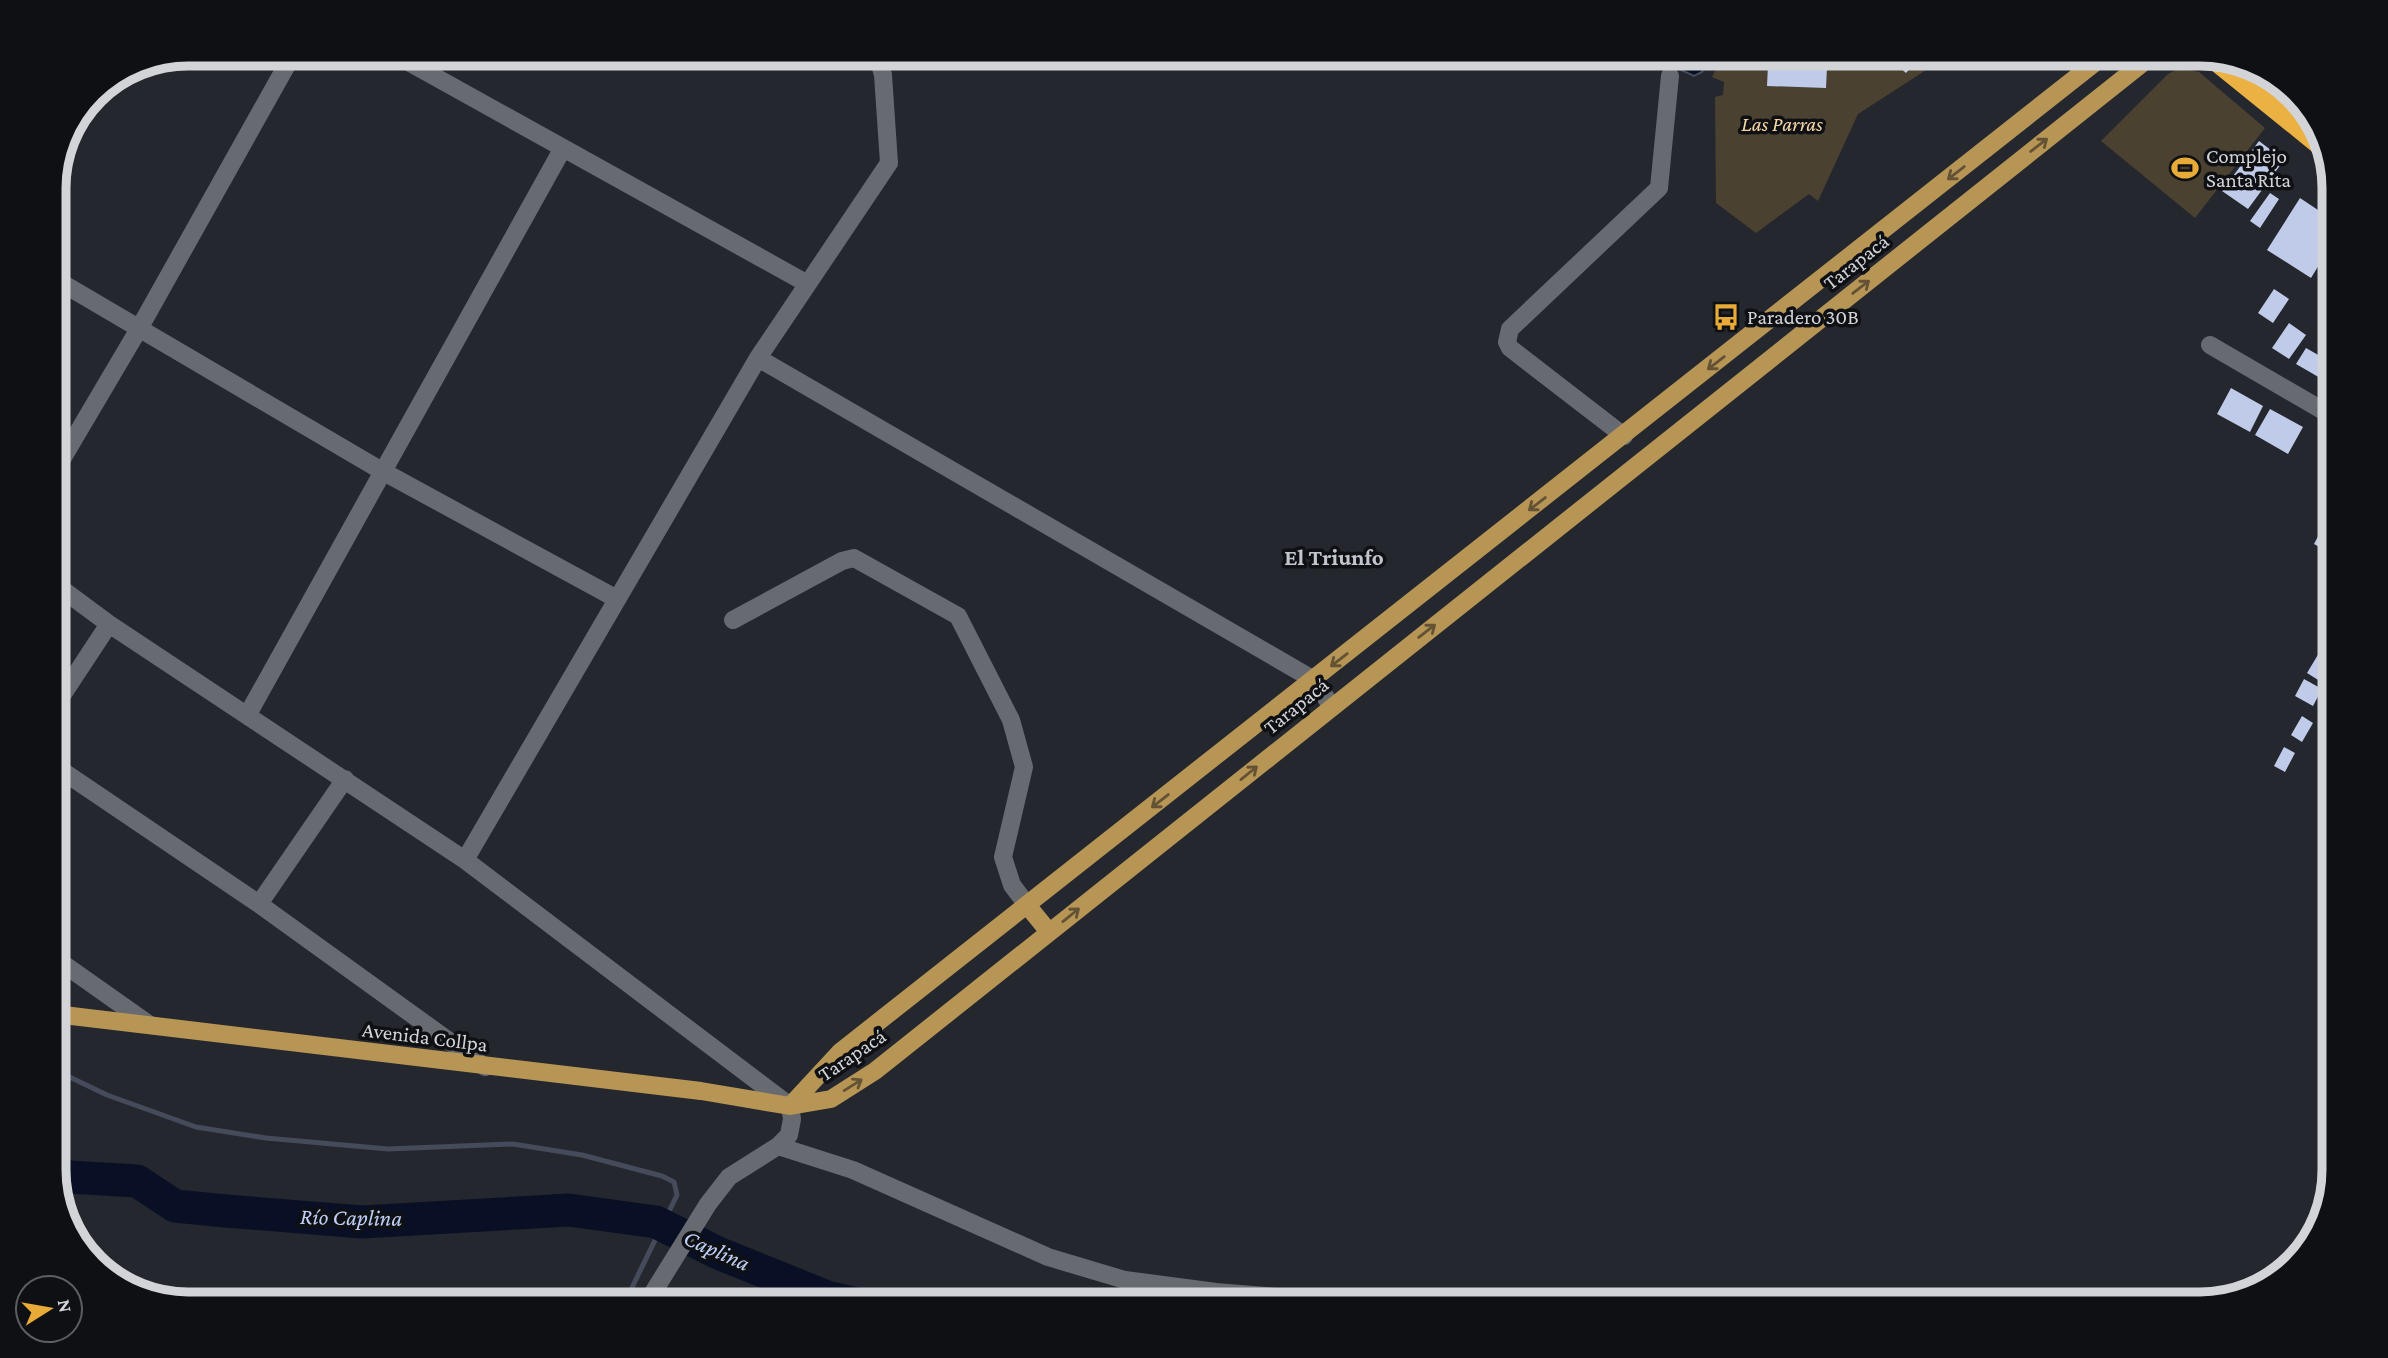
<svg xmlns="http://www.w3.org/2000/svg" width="2388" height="1358" viewBox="0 0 2388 1358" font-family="'Crimson Pro',serif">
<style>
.green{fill:#4b4131}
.water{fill:#091025;stroke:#454b5b;stroke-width:2}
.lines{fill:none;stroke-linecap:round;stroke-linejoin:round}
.stream{stroke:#454b5b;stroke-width:5}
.river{stroke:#091025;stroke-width:33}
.building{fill:#bfcbe9}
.minor{stroke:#676a71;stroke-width:18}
.major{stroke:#b79555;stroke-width:18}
.highway{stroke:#ecb143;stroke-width:21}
.oneway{stroke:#635234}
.labels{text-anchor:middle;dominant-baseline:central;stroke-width:7;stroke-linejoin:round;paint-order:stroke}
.park-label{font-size:21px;font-style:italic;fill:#f6d6a4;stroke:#0f1013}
.poi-label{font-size:21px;fill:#d2d4d8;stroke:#0f1013;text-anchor:start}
.street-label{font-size:21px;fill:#d2d4d8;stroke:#0f1013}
.neighbourhood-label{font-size:23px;font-weight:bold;fill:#c1c5cd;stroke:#0f1013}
.water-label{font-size:23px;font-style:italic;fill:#bfcff7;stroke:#0f1013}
.rim{fill:none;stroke:#d2d4d8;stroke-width:9}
</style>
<rect width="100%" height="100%" fill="#24272e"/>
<!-- green -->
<path class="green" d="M1723 54H1951L1858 114 1818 201 1809 194 1756 233 1716 203 1715 97 1723 95 1724 82 1712 77Z
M2179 68 2199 72 2265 128 2195 218 2101 141 2168 74Z
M55 608 70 618 55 640Z"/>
<!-- water -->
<path class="water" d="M1681 54H1713L1702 72 1694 76 1679 69 1677 64Z
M1771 54H1818V60L1771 58Z"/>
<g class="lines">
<!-- stream -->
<path class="stream" d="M55 1070 107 1095 196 1127 266 1138 388 1149 513 1144 582 1155 662 1176 674 1182 677 1195 624 1304"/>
<!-- river -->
<path class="river" d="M55 1172 69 1177 137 1181 175 1206 226 1211 362 1222 569 1210 656 1222 718 1253 827 1297 857 1304"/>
</g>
<!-- building -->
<path class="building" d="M1904 54 1915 63 1906 73 1896 64Z
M1768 65 1827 67 1826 88 1767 86Z
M2259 141 2284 160 2248 209 2222 191Z
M2270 193 2279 199 2260 228 2250 221Z
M2300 198 2333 220V242L2311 278 2267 250Z
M2274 289 2289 299 2273 323 2258 313Z
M2289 323 2306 335 2289 359 2272 348Z
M2306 348 2334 364V386L2296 364Z
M2231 388 2263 406 2250 432 2217 414Z
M2270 409 2303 427 2288 454 2255 435Z
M2323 527 2334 533V555L2314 544Z
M2322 648 2334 655V665L2323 683 2307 673Z
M2304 679 2322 689 2313 706 2295 696Z
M2302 716 2313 723 2302 742 2291 735Z
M2284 747 2295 753 2285 772 2274 766Z"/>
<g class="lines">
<!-- minor -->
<path class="minor" d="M394 54 806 283
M55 279 382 471 617 599
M2210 345 2334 417
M758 358 1314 680 1332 707
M1624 436 1510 348 1507 342 1510 329 1659 188 1670 76
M55 471 140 327 293 54
M55 584 109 624 465 860 790 1106 792 1119 789 1135 778 1146 729 1177 708 1204 646 1304
M733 620 842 561 854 558 958 616 1011 720 1024 767 1003 857 1012 885 1027 905
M55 706 109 624
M248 714 563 148
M55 766 259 904 485 1067
M465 860 758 358 889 163 883 75 877 54
M259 904 345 779
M55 958 150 1025
M778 1146 853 1170 1048 1257 1125 1280 1216 1292 1363 1304"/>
<!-- major -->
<path class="major" d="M1027 905 1049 932
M55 1014 701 1091 790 1106 831 1099 875 1071 2154 54
M790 1106 840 1052 2106 54"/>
<!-- highway -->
<path class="highway" d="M2213 58 2323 147"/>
</g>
<!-- one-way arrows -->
<defs><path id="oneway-shaft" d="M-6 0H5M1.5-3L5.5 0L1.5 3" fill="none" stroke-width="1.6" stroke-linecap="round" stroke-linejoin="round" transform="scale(1.75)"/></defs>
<g class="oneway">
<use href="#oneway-shaft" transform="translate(2039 145) rotate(-38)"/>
<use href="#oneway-shaft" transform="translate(1956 173) rotate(142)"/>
<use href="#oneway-shaft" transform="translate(1861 287) rotate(-38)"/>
<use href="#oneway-shaft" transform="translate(1716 363) rotate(142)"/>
<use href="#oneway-shaft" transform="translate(1537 504) rotate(142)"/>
<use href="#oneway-shaft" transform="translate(1427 631) rotate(-38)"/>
<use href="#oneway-shaft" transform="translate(1339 660) rotate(142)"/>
<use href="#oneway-shaft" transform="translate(1249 773) rotate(-39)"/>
<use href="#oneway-shaft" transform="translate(1160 801) rotate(142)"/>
<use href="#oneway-shaft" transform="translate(1071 915) rotate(-39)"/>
<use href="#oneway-shaft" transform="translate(853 1085) rotate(-32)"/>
</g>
<!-- icons -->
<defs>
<symbol id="stadium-bare" viewBox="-9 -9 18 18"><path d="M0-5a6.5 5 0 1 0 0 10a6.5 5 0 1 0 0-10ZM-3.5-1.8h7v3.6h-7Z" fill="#e8ab37" stroke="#0f1013" stroke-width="2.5" paint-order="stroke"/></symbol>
<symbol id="bus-bare" viewBox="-9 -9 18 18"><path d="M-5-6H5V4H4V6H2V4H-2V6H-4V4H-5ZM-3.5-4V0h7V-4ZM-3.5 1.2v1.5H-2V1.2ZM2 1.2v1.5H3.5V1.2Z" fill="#e8ab37" stroke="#0f1013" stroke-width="2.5" paint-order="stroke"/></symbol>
</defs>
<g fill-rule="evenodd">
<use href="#stadium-bare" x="2166" y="149" width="38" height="38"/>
<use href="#bus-bare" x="1707" y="298" width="38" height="38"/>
</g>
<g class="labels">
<!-- park labels -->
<g class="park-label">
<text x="1782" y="124">Las Parras</text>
</g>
<!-- poi labels -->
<g class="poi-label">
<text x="2206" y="156">Complejo<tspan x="2206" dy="24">Santa Rita</tspan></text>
<text x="1747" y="317">Paradero 30B</text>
</g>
<!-- street labels -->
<g class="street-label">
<text transform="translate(1856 262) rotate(-38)">Tarapacá</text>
<text transform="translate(1296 706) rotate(-39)">Tarapacá</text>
<text transform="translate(425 1037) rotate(7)">Avenida Collpa</text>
<text transform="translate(852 1055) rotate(-34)">Tarapacá</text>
</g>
<!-- neighbourhood labels -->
<g class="neighbourhood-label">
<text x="1334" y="557">El Triunfo</text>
</g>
<!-- water labels -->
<g class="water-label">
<text transform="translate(351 1217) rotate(1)">Río Caplina</text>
<text transform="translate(717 1250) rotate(24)">Caplina</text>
</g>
</g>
<!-- crop -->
<path d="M0 0H2388V1358H0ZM188 66H2200A122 122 0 0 1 2322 188V1170A122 122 0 0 1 2200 1292H188A122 122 0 0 1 66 1170V188A122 122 0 0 1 188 66Z" fill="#0f1013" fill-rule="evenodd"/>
<path class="rim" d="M188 66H2200A122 122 0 0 1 2322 188V1170A122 122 0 0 1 2200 1292H188A122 122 0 0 1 66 1170V188A122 122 0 0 1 188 66Z"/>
<!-- north arrow -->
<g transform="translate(49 1309) rotate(79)"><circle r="33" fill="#0f1013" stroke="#5d5e62" stroke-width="2"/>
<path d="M0-5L12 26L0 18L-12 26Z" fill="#e8ab37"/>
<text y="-10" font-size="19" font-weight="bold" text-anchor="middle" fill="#d2d4d8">N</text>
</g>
</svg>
